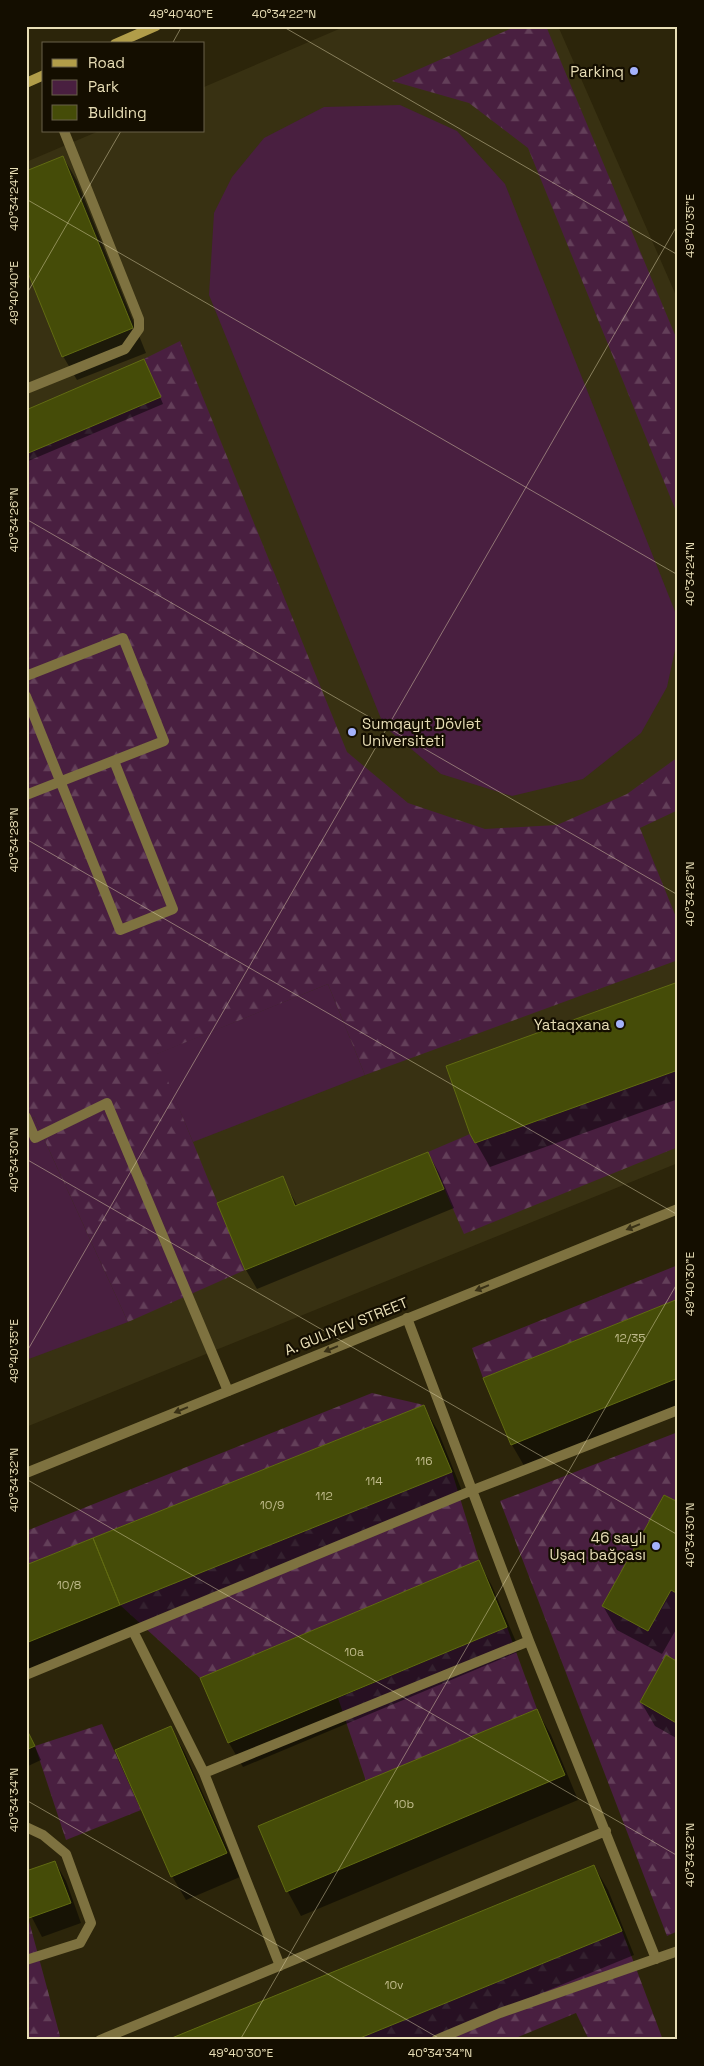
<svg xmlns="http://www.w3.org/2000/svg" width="704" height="2066" viewBox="0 0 704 2066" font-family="'Space Grotesk',sans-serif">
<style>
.built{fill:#383112}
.green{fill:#491f40}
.forest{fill:url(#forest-firs)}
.shadow{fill:#0007}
.building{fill:#454c08;stroke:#616b12}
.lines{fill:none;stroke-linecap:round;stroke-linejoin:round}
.lane{stroke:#7e7240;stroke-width:10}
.street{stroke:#7e7240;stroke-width:10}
.secondary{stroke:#b19d49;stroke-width:10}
.oneway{fill:#393116}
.ticks{fill:none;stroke:#e8deb6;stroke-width:1;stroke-opacity:0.45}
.poi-dot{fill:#a4b2fc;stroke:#140e00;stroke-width:2}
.labels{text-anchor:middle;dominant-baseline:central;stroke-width:4.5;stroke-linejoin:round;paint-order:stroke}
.number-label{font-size:12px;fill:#bfba8a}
.poi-label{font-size:15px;fill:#e8deb6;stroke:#140e00;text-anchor:end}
.street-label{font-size:15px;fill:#e8deb6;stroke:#140e00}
.neatline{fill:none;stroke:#e8deb6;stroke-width:2}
.ticks-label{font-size:12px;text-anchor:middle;fill:#e8deb6}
</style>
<defs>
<pattern id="forest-firs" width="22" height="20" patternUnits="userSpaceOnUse" patternTransform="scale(1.25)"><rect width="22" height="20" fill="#491f40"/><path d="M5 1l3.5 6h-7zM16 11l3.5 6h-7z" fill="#633f59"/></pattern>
</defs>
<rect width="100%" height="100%" fill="#2c250a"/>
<!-- built -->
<path class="built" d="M346 26H558L678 300V1163L26 1427V162L99 131H204V87Z"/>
<!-- green -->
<path class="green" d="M400 105 457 131 505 184 678 619V636L667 687 641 733 583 779 512 796 441 774 384 726 209 295 214 213 232 177 264 138 324 107Z
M328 984 365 1075 193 1142 156 1054Z
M34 1117 128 1322 26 1360V1120Z"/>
<!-- forest -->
<path class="forest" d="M517 26H546L678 342V516L528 148 469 103 392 81Z
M180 341 347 752 408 803 485 829 557 825 627 794 678 757V810L640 828 678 922V960L365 1075 328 984 157 1054 245 1270 128 1322 34 1117 26 1120V454L161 397 144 359Z
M678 1070V1147L464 1234 428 1152 470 1134 475 1143Z
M678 1265V1299L483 1378 472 1348Z
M372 1393 424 1405 26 1565V1531Z
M678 1432V1502L664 1495 602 1606 648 1631 671 1590 678 1594V1662L666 1656 640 1702 678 1724V1931L667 1936 500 1501Z
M452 1472 479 1560 200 1678 120 1605Z
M507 1627 537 1709 366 1781 338 1698Z
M102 1724 141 1810 66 1840 35 1746Z
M26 1910 60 2036 57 2040H26Z
M622 1931 663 2040H589L576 2013 511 2040H355Z"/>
<!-- shadow -->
<path class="shadow" d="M63 157 77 181 146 353 77 380 63 356 31 277 26 279V172Z
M148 368 163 404 26 462V412Z
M678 983V1099L490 1167 471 1134Z
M428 1153 439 1173 454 1208 257 1289 246 1270 218 1204 282 1178 298 1207Z
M678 1300V1406L526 1469 512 1445 485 1379Z
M424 1407 438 1431 464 1496 26 1673V1566Z
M678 1504V1626L662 1654 617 1630 603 1606Z
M479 1562 492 1586 520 1651 243 1767 229 1743 202 1678Z
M678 1664V1739L655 1726 641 1702Z
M537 1711 551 1735 578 1800 301 1916 288 1892 260 1827Z
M26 1727 41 1760 26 1767Z
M170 1727 184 1751 240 1877 186 1900 172 1876Z
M55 1862 66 1881 81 1923 42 1937 26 1906Z
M594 1866 608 1890 634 1955 427 2040H170Z"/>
<!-- building -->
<path class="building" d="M63 156 133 328 62 357 26 268V171Z
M144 359 161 397 26 454V410Z
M678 982V1070L475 1143 470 1134 446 1066Z
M428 1152 444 1189 245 1270 217 1203 283 1176 295 1206Z
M678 1299V1378L511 1445 483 1378Z
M424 1405 452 1472 120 1605 93 1538Z
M664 1495 678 1502V1594L671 1590 648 1631 602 1606Z
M93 1538 120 1605 26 1643V1565Z
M479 1560 507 1627 228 1743 200 1678Z
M666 1655 678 1662V1724L640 1702Z
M537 1709 565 1775 286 1892 258 1826Z
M171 1726 227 1853 171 1877 115 1750Z
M26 1728 35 1746 26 1750Z
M55 1861 71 1903 29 1918 26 1910V1871Z
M594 1865 622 1931 355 2040H167Z"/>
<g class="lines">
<!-- lane -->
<path class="lane" d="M26 389 125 349 139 329V319L64 131
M26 676 123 638 164 741 26 795
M26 696 120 930 173 909 114 761
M26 1117 35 1138 107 1103 228 1391
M407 1318 529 1641 656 1959
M133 1631 204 1773
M26 1675 473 1490 678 1410
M26 1827 43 1835 66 1854 91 1923 80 1943 26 1960
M280 1966 204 1773 529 1641
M100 2040 606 1831
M436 2040 500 2013 678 1951"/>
<!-- street -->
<path class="street" d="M26 1473 678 1209"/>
<!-- secondary -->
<path class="secondary" d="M115 44 156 26
M26 83 44 75"/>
</g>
<!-- one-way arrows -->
<defs><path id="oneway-solid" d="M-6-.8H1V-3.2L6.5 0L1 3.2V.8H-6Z" transform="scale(1.25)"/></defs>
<g class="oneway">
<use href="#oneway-solid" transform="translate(633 1227) rotate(158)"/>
<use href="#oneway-solid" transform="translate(482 1288) rotate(158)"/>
<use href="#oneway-solid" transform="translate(331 1349) rotate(158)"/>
<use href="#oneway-solid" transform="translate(181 1410) rotate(158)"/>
</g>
<!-- ticks -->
<path class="ticks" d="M282 26 678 255M172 44 182 26M26 199 678 575M26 295 121 131M26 519 678 895M26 839 678 1215M26 1159 678 1535M26 1353 678 224M26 1479 678 1856M26 1800 442 2040M240 2040 678 1282"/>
<!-- markers -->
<g class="poi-dot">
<circle cx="634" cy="71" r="5"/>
<circle cx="352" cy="732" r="5"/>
<circle cx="620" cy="1024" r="5"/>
<circle cx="656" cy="1546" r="5"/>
</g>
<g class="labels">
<!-- number labels -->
<g class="number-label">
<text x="630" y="1338">12/35</text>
<text x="424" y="1461">116</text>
<text x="374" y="1481">114</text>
<text x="324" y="1496">112</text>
<text x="272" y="1505">10/9</text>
<text x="69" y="1585">10/8</text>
<text x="354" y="1652">10a</text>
<text x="404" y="1804">10b</text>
<text x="394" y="1985">10v</text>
</g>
<!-- poi labels -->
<g class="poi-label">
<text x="624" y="71">Parkinq</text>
<text x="362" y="723" text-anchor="start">Sumqayıt Dövlət<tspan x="362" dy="17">Universiteti</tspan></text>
<text x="610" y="1024">Yataqxana</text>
<text x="646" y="1537">46 saylı<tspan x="646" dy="17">Uşaq bağçası</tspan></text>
</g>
<!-- street labels -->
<g class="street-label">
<text transform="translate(346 1326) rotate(-22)">A. GULIYEV STREET</text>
</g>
</g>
<!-- border -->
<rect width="704" height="2066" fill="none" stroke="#140e00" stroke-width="55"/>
<!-- legend -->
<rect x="42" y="42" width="162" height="90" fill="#140e00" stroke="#696149"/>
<rect x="52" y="59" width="25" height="8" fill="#b19d49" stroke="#696149"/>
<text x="88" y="68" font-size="15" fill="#e8deb6">Road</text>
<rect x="52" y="80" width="25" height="15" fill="#491f40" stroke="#696149"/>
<text x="88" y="92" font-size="15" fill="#e8deb6">Park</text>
<rect x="52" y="105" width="25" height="15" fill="#454c08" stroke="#696149"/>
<text x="88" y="118" font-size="15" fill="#e8deb6">Building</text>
<rect x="28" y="28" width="648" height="2010" class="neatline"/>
<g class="ticks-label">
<text x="181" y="18">49°40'40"E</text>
<text x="284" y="18">40°34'22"N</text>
<text transform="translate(14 199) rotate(-90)" y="4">40°34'24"N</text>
<text transform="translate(690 226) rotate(-90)" y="4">49°40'35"E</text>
<text transform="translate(14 293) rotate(-90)" y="4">49°40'40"E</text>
<text transform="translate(14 520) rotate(-90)" y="4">40°34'26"N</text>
<text transform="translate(690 574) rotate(-90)" y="4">40°34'24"N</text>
<text transform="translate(14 840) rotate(-90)" y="4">40°34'28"N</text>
<text transform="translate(690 894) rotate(-90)" y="4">40°34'26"N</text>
<text transform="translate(14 1160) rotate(-90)" y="4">40°34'30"N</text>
<text transform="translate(690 1284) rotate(-90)" y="4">49°40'30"E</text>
<text transform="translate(14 1351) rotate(-90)" y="4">49°40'35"E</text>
<text transform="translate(14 1480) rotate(-90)" y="4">40°34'32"N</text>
<text transform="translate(690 1535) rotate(-90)" y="4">40°34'30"N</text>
<text transform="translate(14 1800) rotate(-90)" y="4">40°34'34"N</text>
<text transform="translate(690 1855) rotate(-90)" y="4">40°34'32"N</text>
<text x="241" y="2057">49°40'30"E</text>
<text x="440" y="2057">40°34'34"N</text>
</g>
</svg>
